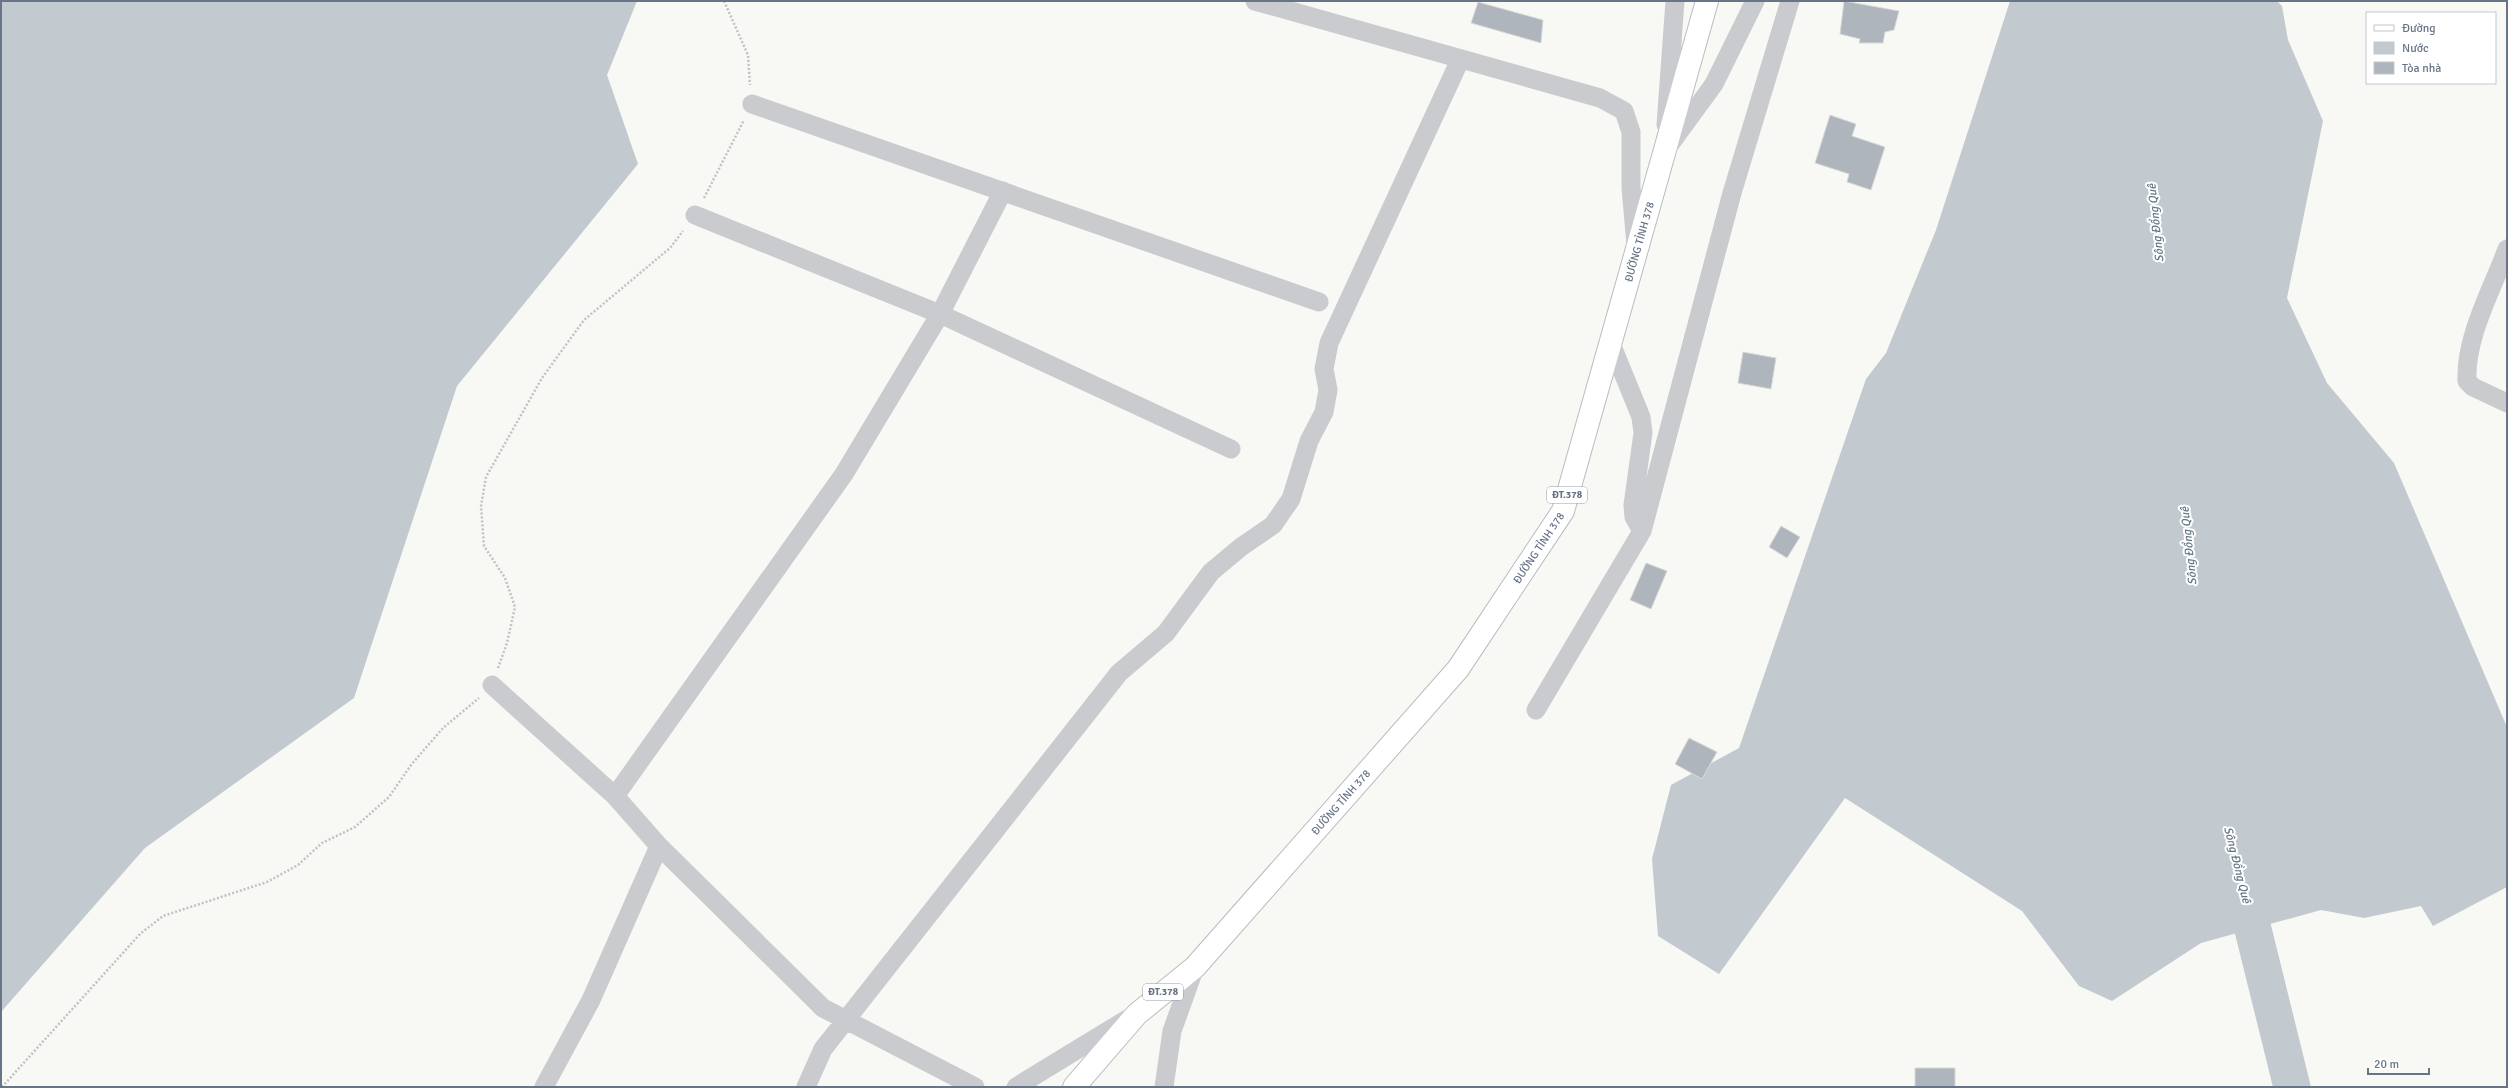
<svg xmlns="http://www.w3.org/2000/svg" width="2508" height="1088" viewBox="0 0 2508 1088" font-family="Signika,sans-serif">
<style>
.water{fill:#c2cad0}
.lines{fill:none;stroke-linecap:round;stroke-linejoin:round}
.river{stroke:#c2cad0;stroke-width:37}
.building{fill:#afb5bc;stroke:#dadad8}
.primary-casing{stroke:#b9bcc1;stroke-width:24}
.path{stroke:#c0c2c4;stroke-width:2.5;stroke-dasharray:2 2;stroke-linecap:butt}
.minor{stroke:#c9cbcf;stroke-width:19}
.primary{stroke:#fff;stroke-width:22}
.labels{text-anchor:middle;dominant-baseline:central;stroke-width:4;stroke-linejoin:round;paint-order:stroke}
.shield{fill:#fff;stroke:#959eab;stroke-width:1}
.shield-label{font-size:10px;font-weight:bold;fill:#677587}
.street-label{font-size:11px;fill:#677587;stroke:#fff}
.water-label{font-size:12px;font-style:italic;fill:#637782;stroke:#fff}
</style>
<rect width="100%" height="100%" fill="#f8f8f5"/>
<!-- water -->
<path class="water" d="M1 1H637L607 75 638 164 457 386 354 698 145 848 1 1012Z
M2010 1H2277L2282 6 2288 40 2323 121 2287 298 2327 383 2394 463 2507 727V887L2433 926 2421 906 2364 918 2321 910 2201 943 2112 1001 2079 986 2022 911 1845 798 1719 974 1658 936 1652 859 1671 785 1739 748 1866 379 1886 353 1936 230Z"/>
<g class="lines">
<!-- river -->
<path class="river" d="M2241 881 2292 1087"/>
</g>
<!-- building -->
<path class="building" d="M1844 1 1899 11 1894 30 1885 32 1883 43H1859L1860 39 1840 34Z
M1478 2 1543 20 1541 43 1471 23Z
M1830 115 1856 124 1852 136 1885 147 1871 190 1847 182 1849 174 1815 163Z
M1743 352 1776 358 1771 389 1738 383Z
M1781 526 1800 537 1787 558 1769 547Z
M1646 563 1667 571 1651 609 1630 600Z
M1689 738 1717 752 1702 779 1675 764Z
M1915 1068H1955V1087H1915Z"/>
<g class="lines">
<defs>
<g id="primary">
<path id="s1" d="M1074 1087 1137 1014 1195 967 1458 669 1563 511 1707 1"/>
</g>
</defs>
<!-- primary casing -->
<use href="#primary" class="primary-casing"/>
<!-- path -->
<path class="path" d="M724 1 748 55 750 85
M704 198 744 120
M498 668 507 643 515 607 505 578 484 546 481 506 486 477 542 378 584 320 670 248 683 231
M2 1087 140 934 163 916 267 882 298 865 322 843 355 827 389 797 411 765 443 728 479 698"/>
<!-- minor -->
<path class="minor" d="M1255 1 1600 98 1624 111 1631 132V188L1636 245
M752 104 1319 302
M1666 125 1675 1
M1668 147 1714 84 1755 1
M695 215 940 314 1231 449
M2507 249C2492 290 2465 337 2467 381L2473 387 2507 403
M1610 341 1641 417 1643 433 1633 505 1634 517 1642 531
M492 685 615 796 659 846 823 1008 975 1087
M1536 710 1642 531 1732 193 1790 1
M615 796 844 474 940 314 1003 191
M544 1087 591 1000 659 846
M806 1087 823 1049 1119 673 1166 633 1211 572 1241 547 1273 525 1291 499 1309 441 1324 412 1328 390 1324 369 1329 343 1460 60
M1016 1087 1129 1018
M1164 1087 1172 1031 1195 967"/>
<!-- primary -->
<use href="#primary" class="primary"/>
</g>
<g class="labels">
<!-- shield labels -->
<g class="shield">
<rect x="1547" y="487" width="40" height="16" rx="3"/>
<rect x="1143" y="984" width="40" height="16" rx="3"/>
</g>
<g class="shield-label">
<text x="1567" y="495">ĐT.378</text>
<text x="1163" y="992">ĐT.378</text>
</g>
<!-- street labels -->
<g class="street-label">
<text stroke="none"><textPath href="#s1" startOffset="1038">ĐƯỜNG TỈNH 378</textPath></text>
<text stroke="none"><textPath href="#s1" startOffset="714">ĐƯỜNG TỈNH 378</textPath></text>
<text stroke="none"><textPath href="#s1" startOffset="391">ĐƯỜNG TỈNH 378</textPath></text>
</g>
<!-- water labels -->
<g class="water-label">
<text transform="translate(2156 223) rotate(-96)">Sông Đồng Quê</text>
<text transform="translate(2189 546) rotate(-96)">Sông Đồng Quê</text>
<text transform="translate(2237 865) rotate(76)">Sông Đồng Quê</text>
</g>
</g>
<!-- border -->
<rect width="2508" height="1088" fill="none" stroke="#677587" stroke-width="4"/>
<!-- legend -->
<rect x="2366" y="12" width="130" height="72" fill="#ffffff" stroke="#c2c8cf"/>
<rect x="2374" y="25" width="20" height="6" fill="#ffffff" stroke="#c2c8cf"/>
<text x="2402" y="32" font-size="12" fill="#677587">Đường</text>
<rect x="2374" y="42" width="20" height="12" fill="#c2cad0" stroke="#c2c8cf"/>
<text x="2402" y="52" font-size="12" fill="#677587">Nước</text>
<rect x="2374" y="62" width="20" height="12" fill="#afb5bc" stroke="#c2c8cf"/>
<text x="2402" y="72" font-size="12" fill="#677587">Tòa nhà</text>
<!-- scale -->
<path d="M2368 1068v6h61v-6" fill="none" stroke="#677587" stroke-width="2"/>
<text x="2374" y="1068" font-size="12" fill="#677587" stroke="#ffffff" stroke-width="3" paint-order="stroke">20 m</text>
</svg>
